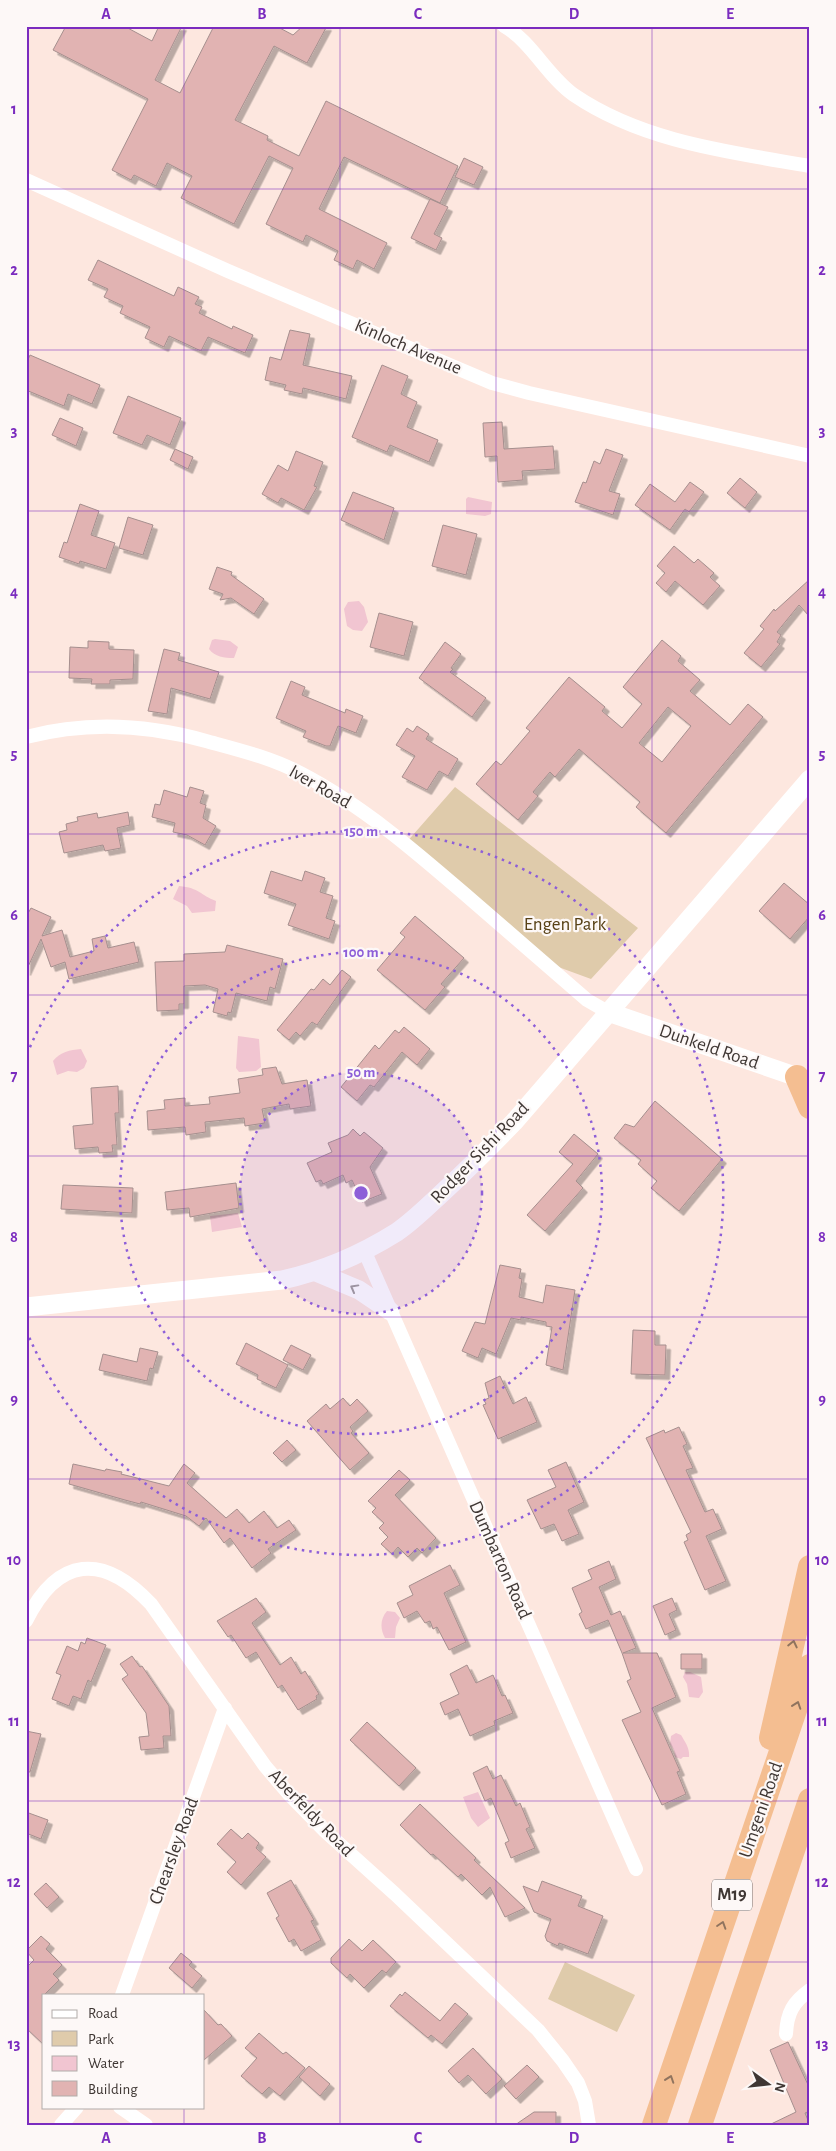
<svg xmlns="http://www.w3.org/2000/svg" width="836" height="2151" viewBox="0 0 836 2151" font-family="'Alegreya Sans',sans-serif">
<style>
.green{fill:#dfcbab}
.water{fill:#f1c5d1}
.building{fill:#e1b3b2;stroke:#a58f8e;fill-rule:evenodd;filter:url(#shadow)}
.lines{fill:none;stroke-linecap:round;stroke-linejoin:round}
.street{stroke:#fff;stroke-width:14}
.secondary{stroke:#fff;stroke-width:19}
.highway{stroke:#f4be91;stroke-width:24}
.oneway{stroke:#9f9b9a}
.oneway2{stroke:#90745e}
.grid{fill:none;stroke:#7b2cbf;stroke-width:1;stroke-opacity:0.55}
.ring{fill:none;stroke:#8d5ed8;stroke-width:2.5;stroke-dasharray:2.5 5}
.labels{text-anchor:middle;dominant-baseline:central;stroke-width:4.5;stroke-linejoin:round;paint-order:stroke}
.shield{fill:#fdf8f7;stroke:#78716e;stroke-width:1}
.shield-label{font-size:18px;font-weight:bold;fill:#3f3734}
.street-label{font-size:19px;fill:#3f3734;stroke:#fdf8f7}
.park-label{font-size:19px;fill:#584116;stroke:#fdf8f7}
.centre{fill:#8d5ed8;stroke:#fdf8f7;stroke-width:2.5}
.ring-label{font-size:15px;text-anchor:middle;font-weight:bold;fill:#8d5ed8;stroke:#fdf8f7;stroke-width:4.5;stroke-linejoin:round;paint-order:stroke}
.neatline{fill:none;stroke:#7b2cbf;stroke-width:2}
.grid-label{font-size:16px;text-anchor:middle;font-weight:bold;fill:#7b2cbf}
</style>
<defs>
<filter id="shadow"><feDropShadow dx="4.5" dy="4.5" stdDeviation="0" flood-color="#0004"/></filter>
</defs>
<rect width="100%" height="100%" fill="#fde7df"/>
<!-- green -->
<path class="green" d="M455 787 638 928 591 979 542 961 405 844Z
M565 1962 635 1995 617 2032 548 1999Z"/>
<!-- water -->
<path class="water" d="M468 497 492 502 491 514 485 516 466 514V499Z
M359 601 364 607 368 622 362 631 353 630 347 626 344 609 348 602Z
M215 639 230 641 238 647 234 658C224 658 215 657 209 649L212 640Z
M179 886C200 888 200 895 216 901L215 911 192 913 187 906 173 899Z
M238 1036 259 1039 261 1067 256 1071 239 1072 236 1068Z
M81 1049 87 1061 84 1068 77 1072 68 1071 57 1075 53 1061C60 1052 70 1050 81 1049Z
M238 1213 242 1227 212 1232 210 1216Z
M387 1611 395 1612 400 1618 396 1627 395 1638H385C380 1629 380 1619 387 1611Z
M685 1672H690L701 1677 703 1692 699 1698 689 1697 687 1684 683 1677Z
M676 1733 681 1735C685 1742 690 1748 689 1757H683L681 1759 675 1757 674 1750 670 1744 671 1736Z
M478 1792 490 1818 478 1827 471 1818 463 1797Z"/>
<!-- building -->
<path class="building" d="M66 26H124L152 41 159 26H182L155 80 180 93 214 26H276L293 35 303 26H327L307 63 274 46 235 120 268 136 267 140 299 156 326 101 458 166 440 203 344 157 319 209 387 243 374 269 357 260 353 269 334 260 338 251 306 235 303 242 266 224 293 168 269 156 234 224 181 198 192 176 167 163 156 186 134 175 131 180 112 170 148 99 53 50Z
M464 158 483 167 474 185 455 177Z
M430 199 448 207 434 234 442 238 436 250 411 238Z
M98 260 174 296 178 287 199 297 195 304 202 307 199 313 232 329 233 326 253 335 245 353 208 337 201 351 169 336 164 347 145 338 150 327 120 313 123 306 104 297 108 289 88 280Z
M290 330 310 334 303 365 352 376 346 399 303 388 302 394 284 390 286 385 265 380 270 357 281 360Z
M30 355 100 385 92 404 68 394 64 406 26 390V364Z
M382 365 408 376 401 394 417 402 407 427 438 440 429 462 390 445 387 452 352 437Z
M128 396 181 418 170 445 147 435 142 445 113 433Z
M60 418 83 428 76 446 52 435Z
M502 422 504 449 553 446 555 469 522 471 523 480 498 482 497 456 485 457 483 423Z
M175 449 193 457 188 469 170 460Z
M606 449 623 455 609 491 620 494 613 515 575 502 583 482 586 483 594 461 600 464Z
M296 451 323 462 314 486 317 487 304 510 281 498 278 503 262 494 278 465 288 471Z
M740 478 757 492 745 508 727 493Z
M690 482 704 492 689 512 685 509 670 530 635 505 650 484 675 502Z
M353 492 394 508 384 540 341 520Z
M80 504 99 511 91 535 115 543 106 569 80 561 79 564 59 557 64 542 67 543Z
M128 517 153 525 143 555 119 548Z
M443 525 477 534 466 575 432 566Z
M674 546 694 563 698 559 714 573 710 577 720 586 703 605 675 581 666 592 656 583 665 573 657 566Z
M217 567 232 572 231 575 264 599 254 614 231 598 220 600 223 594 209 589Z
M810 579V617L799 605 777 632 781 635 777 642 780 644 761 667 744 653 764 629 760 626 774 609 775 611Z
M379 613 413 622 404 656 370 647Z
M662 640 681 656 678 661 700 680 690 691 730 725 748 704 763 717 666 833 636 807 640 802 579 749 555 777 550 772 533 792 538 796 518 820 476 784 496 761 501 765 530 731 526 728 569 677 605 707 602 711 622 728 642 704 623 687ZM668 707 691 726 662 762 639 743Z
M88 641 109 642V649L134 650 133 679 110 680V684H91L92 679 69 678 70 647 88 648Z
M445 642 461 654 451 668 453 669 450 672 486 698 472 717 419 678Z
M164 649 180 653 178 660 219 672 210 699 171 688 167 714 148 711Z
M291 681 305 687 302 695 345 713 346 709 363 716 356 733 338 726 330 746H326L303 737 306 731 276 718Z
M417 726 429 734 426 739 458 759 448 776 439 771 427 790 402 777 415 756 396 745 407 728 413 732Z
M190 787 204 791 200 803 206 805 203 818 216 826 205 845 187 835 173 832 175 823 152 817 155 804 160 805 164 790 187 797Z
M128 812 130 825 117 828 121 848 105 851 103 845 64 853 59 832 67 830 66 824 78 821 77 817 97 813 98 818Z
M271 871 302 881 305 871 325 878 320 892 333 896 326 918 335 921 329 939 288 925 296 904 264 893Z
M784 883 810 905V916L790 939 759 911Z
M31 908 51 917 42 936 62 930 70 957 94 951 92 939 105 936 108 948 134 942 139 962 69 979 65 962 51 967 41 939 26 971V917Z
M415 916 464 958 441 984 445 987 425 1010 377 970 405 937 400 933Z
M227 945 283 959 275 989 270 987 267 1001 236 993 231 1013 228 1012 227 1016 213 1012 218 989 205 985 184 986V1004H179V1010L157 1011 155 962 184 961V954L225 952Z
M342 970 351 977 317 1025 312 1022 300 1036 296 1032 289 1040 277 1030 311 989 314 990 323 979 330 985Z
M404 1027 430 1049 417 1065 402 1052 374 1087 370 1085 357 1101 341 1087 375 1045 379 1049 395 1030 399 1033Z
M276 1067 282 1084 307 1080 311 1106 290 1109 289 1104 262 1109 265 1123 245 1126 244 1118 205 1122 206 1132 186 1135 185 1127 148 1130 147 1111 165 1109 164 1100 185 1098V1106L210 1104 209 1097 240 1093 238 1079 263 1075 262 1069Z
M118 1086 119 1113H115L117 1145H112L113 1152 99 1153 98 1147 75 1149 73 1126 93 1124 91 1088Z
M655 1101 722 1159 679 1211 651 1188 657 1181 638 1164 641 1160 614 1138 625 1124 634 1127Z
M353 1129 360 1136 364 1132 383 1148 370 1167 382 1194 362 1202 352 1180 346 1183 343 1175 323 1184 321 1180 316 1182 307 1163 332 1152 328 1143 348 1135Z
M574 1134 598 1154 576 1181 583 1188 545 1231 527 1215 573 1164 559 1152Z
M236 1183 239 1208 190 1217 189 1208 167 1210 165 1192Z
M63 1185 133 1188 132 1213 61 1209Z
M500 1265 521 1269 519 1278 522 1279 519 1297 543 1303 546 1285 575 1290 563 1370 546 1365 552 1327 546 1326V1322L521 1317V1320L511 1318 496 1354 482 1348 478 1358 462 1351 475 1322 485 1324Z
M633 1330 655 1331V1345H666L665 1375 631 1374Z
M246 1343 288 1365 276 1388 257 1379 258 1375 236 1364Z
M291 1345 311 1355 303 1370 283 1360Z
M140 1348 158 1352 153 1369 150 1368 147 1381 99 1370 103 1354 137 1362Z
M500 1376 513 1404 526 1397 537 1422 498 1439 483 1405 486 1404 484 1400 489 1398 485 1383Z
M343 1398 350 1406 357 1399 368 1411 350 1427 353 1431 351 1433 369 1453 350 1470 307 1421 326 1404 330 1409Z
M679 1427 687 1444 683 1446 693 1468 686 1470 705 1512 713 1509 722 1529 706 1536 726 1581 705 1590 684 1542 688 1540 686 1535 691 1532 646 1438 664 1430 665 1433Z
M287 1440 296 1450 282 1462 273 1453Z
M566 1462 584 1502 568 1510 579 1534 562 1541 554 1524 541 1529 527 1500 556 1487 548 1470Z
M73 1464 105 1471 106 1469 122 1472 121 1474 169 1486 184 1464 195 1473 187 1483 226 1518 237 1509 249 1523 264 1511 277 1528 289 1520 296 1530 268 1549 271 1553 252 1568 230 1538 224 1543 206 1518 199 1526 186 1516 141 1502 140 1504 125 1500 69 1484Z
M399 1470 410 1480 395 1495 436 1538 422 1553 417 1548 408 1557 398 1547 392 1554 381 1544 388 1537 379 1528 384 1523 372 1512 376 1508 368 1501Z
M609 1561 616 1579 599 1587 611 1615 620 1611 636 1648 623 1653H657L676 1697 652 1708 680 1771 677 1772 686 1794 662 1805 622 1720 641 1712 627 1681 631 1679 622 1653 608 1620 586 1629 579 1614 582 1612 572 1588 592 1579 588 1570Z
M450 1565 460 1585 444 1593 466 1642 449 1650 437 1627 433 1629 430 1621 425 1623 417 1611 404 1618 397 1603 413 1595 409 1586Z
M256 1598 266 1612 252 1623 280 1665 291 1657 301 1674 305 1671 319 1694 316 1696 317 1699 298 1710 282 1685 278 1688 256 1652 246 1658 231 1635 228 1637 217 1621Z
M672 1598 677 1610 669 1614 676 1630 665 1635 653 1606Z
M87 1638 106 1645 91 1682 88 1680 81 1699 73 1696 69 1706 52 1699 61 1675 56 1673 67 1646 78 1651 81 1642 85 1644Z
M681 1654H702V1669H681Z
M132 1656 140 1667 142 1666 169 1706 171 1736H163L164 1748 141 1750 139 1737 149 1736 146 1713 122 1679 128 1675 120 1664Z
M467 1665 476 1683 493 1675 502 1696 505 1695 513 1713 494 1721 495 1725 470 1736 458 1709 445 1715 440 1703 459 1694 450 1674Z
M367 1722 416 1768 399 1786 350 1740Z
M26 1731 41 1734 30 1772H26Z
M487 1766 493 1779 501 1775 516 1806 520 1803 530 1827 526 1829 535 1848 511 1858 505 1843 509 1841 491 1798 485 1801 473 1773Z
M420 1804 476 1858 474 1860 525 1908 505 1917 490 1887 482 1895 461 1874 458 1877 433 1854 431 1855 400 1825Z
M26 1812 48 1820 41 1839 26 1833Z
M231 1829 242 1839 248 1833 259 1843 256 1848 266 1857 241 1885 227 1872 236 1862 217 1844Z
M291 1880 314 1920 311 1921 321 1940 301 1951 294 1939 289 1942 276 1918 279 1916 267 1893Z
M542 1881 582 1896 578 1906 603 1916 588 1954 559 1943 558 1946 547 1941 545 1936 551 1919 534 1912 523 1886 538 1892Z
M46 1883 59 1897 47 1908 34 1894Z
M41 1936 50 1944 46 1949 62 1965 53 1974 59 1980 44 1995V2045L26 2028V1968L34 1960 26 1951Z
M349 1939 362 1951 373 1940 396 1962 386 1973 382 1970 364 1988 350 1974 347 1978 331 1963V1958Z
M181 1953 192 1962 189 1965 202 1976 192 1988 169 1968Z
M405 1992 440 2021 455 2003 468 2014 442 2044 431 2035 428 2038 390 2006 400 1994 402 1996Z
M204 2010 218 2025 221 2024 232 2036 204 2060Z
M259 2033 283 2054 286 2052 305 2068 280 2096 269 2087 262 2094 241 2076 257 2058 245 2048Z
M788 2042 810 2089V2111L805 2113 810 2125H769L796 2112 770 2050Z
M473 2048 502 2079 486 2094 468 2075 459 2083 448 2071Z
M527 2065 539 2077 516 2099 504 2086Z
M309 2066 330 2084 320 2096 299 2077Z
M534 2112H556V2125H515Z"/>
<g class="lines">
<!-- street -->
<path class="street" d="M504 26C532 42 547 76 574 95 643 142 730 152 810 166
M26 180 228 271 492 383 529 393 810 456
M26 737C87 721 146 724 206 741 239 750 272 758 302 774 363 806 416 852 467 896 507 931 547 965 587 1000L608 1012
M364 1250 636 1869
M26 1621C58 1556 103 1553 151 1604L265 1766 288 1793 325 1831 395 1894 538 2030 563 2061 578 2083 585 2101 589 2125
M122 1995 225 1708
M786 2034C787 2013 793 2002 810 1990
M120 2107 146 2125
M61 2125 77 2107"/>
<!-- secondary -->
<path class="secondary" d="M608 1012 809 1081
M316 1272 359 1290 390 1311
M26 1307 282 1280C323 1271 362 1254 397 1232 413 1221 427 1207 441 1194 466 1171 490 1147 514 1122L810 779"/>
<!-- highway -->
<path class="highway" d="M797 1077 810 1107
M771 1738 810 1567
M654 2125 810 1666
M700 2125 810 1800"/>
</g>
<!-- one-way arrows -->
<defs><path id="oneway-chevron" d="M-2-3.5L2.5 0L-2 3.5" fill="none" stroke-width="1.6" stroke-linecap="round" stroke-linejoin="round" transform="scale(1.25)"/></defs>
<use class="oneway" href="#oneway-chevron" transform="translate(354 1288) rotate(-151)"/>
<g class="oneway2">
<use href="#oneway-chevron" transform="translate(793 1644) rotate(-77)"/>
<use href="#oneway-chevron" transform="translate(797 1705) rotate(-71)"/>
<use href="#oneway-chevron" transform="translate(722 1925) rotate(-72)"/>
<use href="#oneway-chevron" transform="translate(670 2079) rotate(-71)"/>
</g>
<!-- grid -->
<path class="grid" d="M184 26V1995M340 26V2125M496 26V2125M652 26V2125M26 189H810M26 350H810M26 511H810M26 672H810M26 834H810M26 995H810M26 1156H810M26 1317H810M26 1479H810M26 1640H810M26 1801H810M26 1962H810M184 2107V2125"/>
<!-- distance rings -->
<circle cx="361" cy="1193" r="121" fill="#8d5ed8" fill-opacity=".12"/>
<g class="ring">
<circle cx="361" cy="1193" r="121"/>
<circle cx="361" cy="1193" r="241"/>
<path d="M27 1054A362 362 0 1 1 27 1332"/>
</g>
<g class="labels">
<!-- shield labels -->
<rect class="shield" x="712" y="1879.5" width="40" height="31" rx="4"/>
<g class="shield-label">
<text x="732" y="1895">M19</text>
</g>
<!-- street labels -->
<g class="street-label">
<text transform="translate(408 347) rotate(23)">Kinloch Avenue</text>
<text transform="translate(320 787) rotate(30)">Iver Road</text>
<text transform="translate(709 1047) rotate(19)">Dunkeld Road</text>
<text transform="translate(480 1153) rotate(-46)">Rodger Sishi Road</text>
<text transform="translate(500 1560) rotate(66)">Dumbarton Road</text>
<text transform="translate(761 1810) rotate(-71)">Umgeni Road</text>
<text transform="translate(311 1813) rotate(46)">Aberfeldy Road</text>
<text transform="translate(174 1851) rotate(-70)">Chearsley Road</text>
</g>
<!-- park labels -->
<g class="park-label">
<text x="565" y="924">Engen Park</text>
</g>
</g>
<circle cx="361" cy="1193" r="8" class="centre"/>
<g class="ring-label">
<text x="361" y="836">150 m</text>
<text x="361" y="957">100 m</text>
<text x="361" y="1077">50 m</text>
</g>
<!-- border -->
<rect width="836" height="2151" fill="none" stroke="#fdf8f7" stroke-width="55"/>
<!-- legend -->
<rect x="42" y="1994" width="162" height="115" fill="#fdf8f7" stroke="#b1aba9"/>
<rect x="52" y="2010" width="25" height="8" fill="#ffffff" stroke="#b1aba9"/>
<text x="88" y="2018" font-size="15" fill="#3f3734">Road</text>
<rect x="52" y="2031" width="25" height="15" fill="#dfcbab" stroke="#b1aba9"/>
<text x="88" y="2044" font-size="15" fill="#3f3734">Park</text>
<rect x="52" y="2056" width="25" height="15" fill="#f1c5d1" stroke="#b1aba9"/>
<text x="88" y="2068" font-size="15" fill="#3f3734">Water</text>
<rect x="52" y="2081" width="25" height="15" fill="#e1b3b2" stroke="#b1aba9"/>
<text x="88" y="2094" font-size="15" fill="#3f3734">Building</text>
<!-- north arrow -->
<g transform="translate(768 2084) rotate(105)" stroke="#fdf8f7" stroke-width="4" paint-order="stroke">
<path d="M0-4L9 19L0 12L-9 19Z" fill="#3f3734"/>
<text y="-8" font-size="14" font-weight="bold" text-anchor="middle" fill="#3f3734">N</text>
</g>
<rect x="28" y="28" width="780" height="2096" class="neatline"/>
<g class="grid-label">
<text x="106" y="19">A</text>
<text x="262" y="19">B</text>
<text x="418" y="19">C</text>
<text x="574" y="19">D</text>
<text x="730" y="19">E</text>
<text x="14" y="114">1</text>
<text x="822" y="114">1</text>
<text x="14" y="275">2</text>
<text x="822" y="275">2</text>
<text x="14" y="436">3</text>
<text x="822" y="436">3</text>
<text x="14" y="597">4</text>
<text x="822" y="597">4</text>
<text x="14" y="759">5</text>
<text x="822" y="759">5</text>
<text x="14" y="920">6</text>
<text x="822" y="920">6</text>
<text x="14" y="1081">7</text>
<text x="822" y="1081">7</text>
<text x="14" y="1242">8</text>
<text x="822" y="1242">8</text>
<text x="14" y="1404">9</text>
<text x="822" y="1404">9</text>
<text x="14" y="1565">10</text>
<text x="822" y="1565">10</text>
<text x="14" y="1726">11</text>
<text x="822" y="1726">11</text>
<text x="14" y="1887">12</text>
<text x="822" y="1887">12</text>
<text x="14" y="2049">13</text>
<text x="822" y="2049">13</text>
<text x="106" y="2143">A</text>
<text x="262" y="2143">B</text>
<text x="418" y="2143">C</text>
<text x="574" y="2143">D</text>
<text x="730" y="2143">E</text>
</g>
</svg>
